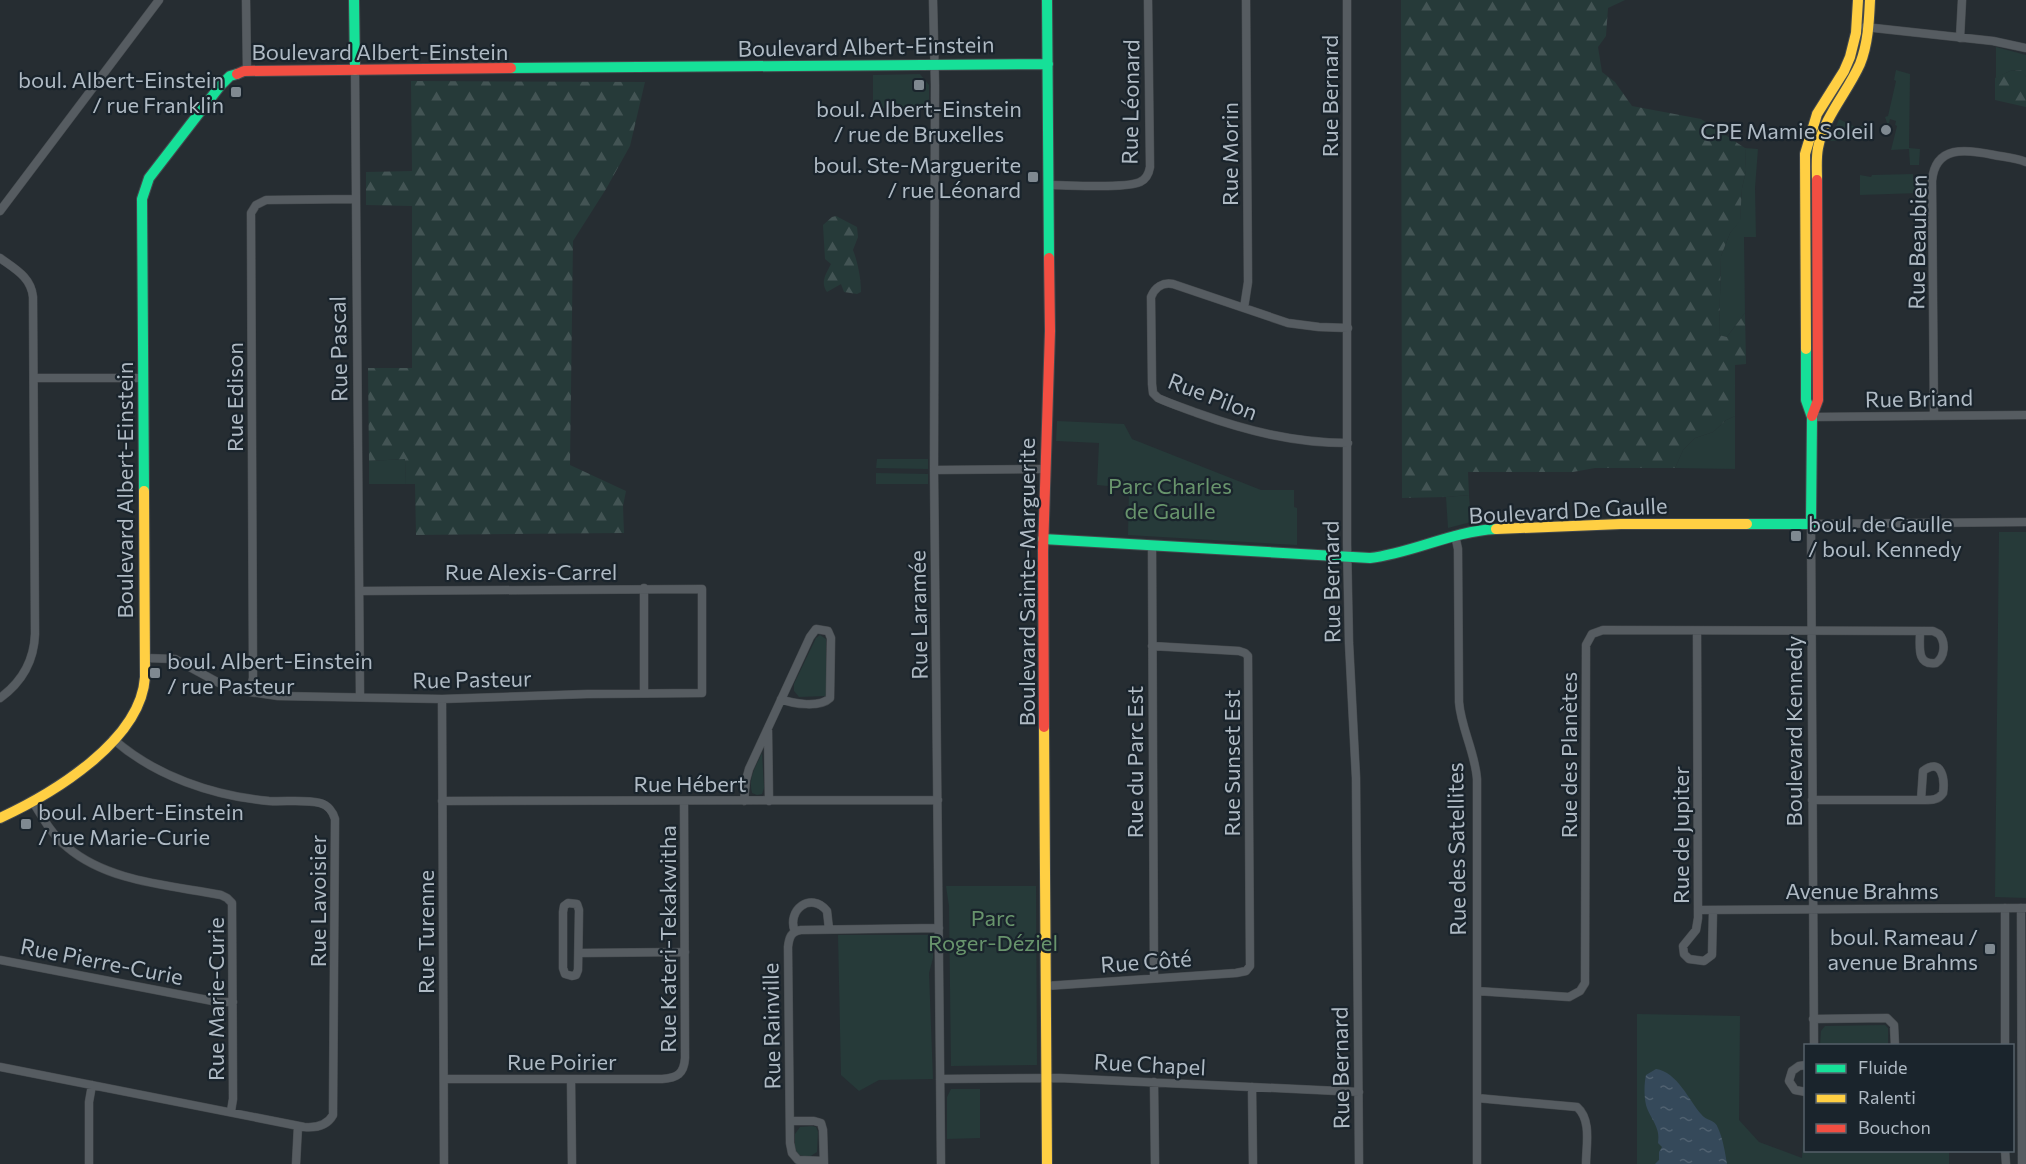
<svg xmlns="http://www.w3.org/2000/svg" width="2026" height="1164" viewBox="0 0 2026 1164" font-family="Commissioner,sans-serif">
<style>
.green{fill:#263a39}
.forest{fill:url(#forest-firs)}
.water{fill:url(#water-ripples)}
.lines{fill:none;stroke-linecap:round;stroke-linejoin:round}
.street-casing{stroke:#44494d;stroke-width:9}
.fast-casing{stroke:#44494d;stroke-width:12}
.slow-casing{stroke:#44494d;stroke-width:12}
.jam-casing{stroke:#44494d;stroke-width:12}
.street{stroke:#565c61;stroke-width:8}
.fast{stroke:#16e098;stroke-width:10}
.slow{stroke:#ffcf43;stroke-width:10}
.jam{stroke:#f24e42;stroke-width:10}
.poi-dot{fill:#7f8991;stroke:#1a242c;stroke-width:2}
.labels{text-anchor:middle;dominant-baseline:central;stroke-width:4.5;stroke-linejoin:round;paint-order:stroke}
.street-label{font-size:22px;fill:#afbac4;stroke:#1a242c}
.poi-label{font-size:22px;fill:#afbac4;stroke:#1a242c;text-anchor:end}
.park-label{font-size:22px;fill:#68946c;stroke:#1a242c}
</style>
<defs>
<pattern id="forest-firs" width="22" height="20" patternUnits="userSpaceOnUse" patternTransform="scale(1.5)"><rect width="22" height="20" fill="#263a39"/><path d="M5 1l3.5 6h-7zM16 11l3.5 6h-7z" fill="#435454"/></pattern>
<pattern id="water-ripples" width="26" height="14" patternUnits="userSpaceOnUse" patternTransform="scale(1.5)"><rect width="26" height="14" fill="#35495a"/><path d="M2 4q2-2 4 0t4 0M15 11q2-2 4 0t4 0" fill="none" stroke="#506170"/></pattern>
</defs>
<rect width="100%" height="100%" fill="#262d32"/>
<!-- green -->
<path class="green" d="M1996 47 2026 55V77L2020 70 2010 71 1996 78Z
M1896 70 1910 74 1909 148 1920 149 1919 165H1910L1909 149 1891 150 1897 126 1895 125 1896 121 1890 119 1889 123H1887L1885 117 1888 116 1896 81 1894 80Z
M920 74 929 85V108H873V75Z
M1839 119 1855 127 1868 125V139L1830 141Z
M1745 148 1758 149 1755 188 1756 237H1744L1745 313 1727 337 1719 335 1721 256 1730 233 1740 220 1742 188 1746 170Z
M1913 174V179H1920V193L1860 195V175L1871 177 1872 175Z
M1735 416V469L1675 468 1683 450 1695 438 1713 432 1726 420Z
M1057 421 1124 424 1132 439 1261 490H1294V507L1297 508V545L1128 535 1129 488 1097 485 1099 443 1056 441Z
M405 459 406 484H369V461Z
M877 459H928V469L876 468Z
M876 473 928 474V484H876Z
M1469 495 1471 522 1448 528 1446 497Z
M1999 532H2026V898L1995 897Z
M820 635 826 639V696L799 697 794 691V684L816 638Z
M762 753 764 788 762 794 757 795 752 793C748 778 756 766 762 753Z
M946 886H1036L1037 1065 951 1066 949 906Z
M838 935H928L933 938V958L929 973 933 1079 879 1080 859 1091 841 1075Z
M1637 1014 1740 1016 1739 1120 1759 1142 1802 1158 1805 1115 1806 1150 1949 1151V1164H1637Z
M1885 1025 1888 1028V1045H1820L1821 1031 1825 1026Z
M951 1089H980V1138L947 1139V1097Z
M812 1126 816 1127 818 1132 817 1152 809 1157 799 1155 795 1149V1134L800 1127Z"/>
<!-- forest -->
<path class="forest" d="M1401 0H1625L1608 8 1606 36 1598 47 1602 72 1615 82 1632 106 1701 119 1745 148 1746 170 1742 188 1740 221 1730 233 1721 256 1719 335 1727 337 1745 313 1746 364 1735 365V416L1726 420 1713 432 1695 438 1683 450 1675 468H1595L1573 472H1468L1469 495 1446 497 1402 498Z
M2021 70 2026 77V107L1995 100V78L2010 71Z
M411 81 645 82 630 146 606 189 573 241 570 465 626 491 623 506 624 533 416 535 415 484H406L405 459 369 461 368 368H412V206L366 205V172L412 171Z
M836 216 857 227 858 237 853 250C858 263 861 279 861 292L857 294 844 292 841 284 827 292C820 282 826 274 831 264L825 259 823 225 832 217Z"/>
<!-- water -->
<path class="water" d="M1656 1069C1677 1072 1689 1100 1701 1114 1706 1121 1715 1119 1718 1128 1723 1139 1725 1152 1727 1164H1655L1659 1160V1152L1662 1147 1658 1143C1661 1127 1650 1119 1646 1105 1644 1096 1644 1084 1646 1075Z"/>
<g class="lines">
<defs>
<path id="street" d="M246 0 247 71
M933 0 935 85 934 470 941 1164
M1347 0V544L1349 643 1356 778 1359 1164
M1865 27 1993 41 2026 48
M1960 38 1962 0
M355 70 360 697
M1049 185C1068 185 1125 189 1140 182 1147 179 1149 173 1150 167L1148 0
M0 211 159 0
M0 258C15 269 31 277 33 297L35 634C34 661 22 682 0 698
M1244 308 1248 282 1246 0
M1348 328 1319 327 1288 323 1173 284C1163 282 1155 287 1151 297L1152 384 1153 393 1158 398C1171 404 1184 408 1197 413 1247 431 1295 443 1348 443
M34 378H143
M1934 416 1932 181C1935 145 1966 149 1994 155 2004 157 2016 158 2026 162
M1812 417 2026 415
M934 470 1045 469
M1455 535 1458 549 1459 702C1461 728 1475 752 1477 779V1164
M1152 545 1154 978
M1697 631 1698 918 1696 930 1683 946 1684 954 1689 959 1704 961 1712 955 1713 910
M145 658 175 659 219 683 250 692 278 696 442 699 587 694 702 693V589L360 591
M250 692 253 678 251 213 256 205 266 200 356 199
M644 693V588
M442 699 444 1164
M768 730 769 801
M1812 800H1921C1930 800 1938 801 1943 793 1945 779 1942 757 1923 771L1921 800
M442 801 938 800
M744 801 746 780 749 769 810 637 816 629 828 631 831 638 830 698C820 708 793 704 781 699
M33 802C43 818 52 835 67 847 108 882 169 885 221 895L227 898 232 903 233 1099 231 1111
M568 903 577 904 579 910 578 970 576 975 572 976 565 974 563 968V912L564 906Z
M2021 908 2022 1164
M1698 910 2026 908
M795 932C786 910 811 891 827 911L829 929
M579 953 685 952
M0 960 218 1002H233
M1046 986 1236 973 1246 971 1250 966 1248 656 1245 653 1239 651 1152 646
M1477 991 1569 997 1580 991 1585 983 1586 645 1592 634 1603 630 1933 631 1939 634C1946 642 1945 657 1936 663 1916 666 1920 646 1920 631
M1813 1019 1887 1018 1894 1025 1895 1046
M1814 1046 1811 524 2026 522
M2005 1046V908
M1806 1065 1799 1066 1792 1071 1789 1081 1795 1090 1806 1092
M0 1067 304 1127C316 1128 327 1126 333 1115L335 819C333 812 328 805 320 803 304 799 285 802 269 801 213 796 155 776 113 739
M444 1079H662C677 1078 684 1074 685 1058L684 801
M571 1079 572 1164
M940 1079 1059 1078 1359 1092
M1154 1082 1155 1164
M1252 1087 1253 1164
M1477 1098 1577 1107C1592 1120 1586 1146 1586 1164
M791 1121H814L821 1123 823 1130 824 1164
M2005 1150 2006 1164
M824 1161 798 1160 792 1153 790 1143 788 947C789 938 791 931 801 930L939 928
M89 1164V1102L92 1085
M296 1164 298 1126"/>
<path id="fast" d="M354 0 355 70
M1047 0 1049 258
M511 68 1048 64
M144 491 142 199 149 178 220 86 230 76 237 74
M1747 524H1811L1812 417 1806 400V349
M1043 539 1370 558C1413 553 1452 531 1496 529"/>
<path id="slow" d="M1817 180C1817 170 1816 158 1818 148 1824 117 1847 93 1860 64 1868 44 1869 22 1870 0
M1806 349 1805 154 1817 114 1844 71 1850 57 1856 33 1858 0
M1496 529 1621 524H1747
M1044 727 1047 1164
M0 818C52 794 141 741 145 677L144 491"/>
<path id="jam" d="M237 74 244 71 511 68
M1812 416 1818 400 1817 180
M1044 727 1043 551 1050 331 1049 258"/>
</defs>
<!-- street casing -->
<use href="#street" class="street-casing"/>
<!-- fast casing -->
<use href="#fast" class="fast-casing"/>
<!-- slow casing -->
<use href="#slow" class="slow-casing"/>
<!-- jam casing -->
<use href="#jam" class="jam-casing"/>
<!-- street -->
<use href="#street" class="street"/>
<!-- fast -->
<use href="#fast" class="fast"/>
<!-- slow -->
<use href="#slow" class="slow"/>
<!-- jam -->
<use href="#jam" class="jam"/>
</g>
<!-- markers -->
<g class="poi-dot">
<rect x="913" y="79" width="12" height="12" rx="3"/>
<rect x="230" y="86" width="12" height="12" rx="3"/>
<circle cx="1886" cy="130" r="6"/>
<rect x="1027" y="171" width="12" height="12" rx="3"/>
<rect x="1790" y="530" width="12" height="12" rx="3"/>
<rect x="149" y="667" width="12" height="12" rx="3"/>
<rect x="20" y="818" width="12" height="12" rx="3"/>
<rect x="1984" y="943" width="12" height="12" rx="3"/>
</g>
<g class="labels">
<!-- street labels -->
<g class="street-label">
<text transform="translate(866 46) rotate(-1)">Boulevard Albert-Einstein</text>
<text x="380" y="51">Boulevard Albert-Einstein</text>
<text transform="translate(1329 96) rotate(-90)">Rue Bernard</text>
<text transform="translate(1130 102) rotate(-89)">Rue Léonard</text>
<text transform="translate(1229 154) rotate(-90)">Rue Morin</text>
<text transform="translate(1917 242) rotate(-89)">Rue Beaubien</text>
<text transform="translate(338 349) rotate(-91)">Rue Pascal</text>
<text transform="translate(1213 396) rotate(21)">Rue Pilon</text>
<text transform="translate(234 397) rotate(-90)">Rue Edison</text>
<text transform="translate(1919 398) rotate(-1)">Rue Briand</text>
<text transform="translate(124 490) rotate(-90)">Boulevard Albert-Einstein</text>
<text transform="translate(1568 510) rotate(-3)">Boulevard De Gaulle</text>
<text x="531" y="571">Rue Alexis-Carrel</text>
<text transform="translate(1026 582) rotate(-90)">Boulevard Sainte-Marguerite</text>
<text transform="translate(1331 582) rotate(-91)">Rue Bernard</text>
<text transform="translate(918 615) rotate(-91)">Rue Laramée</text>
<text transform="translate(472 679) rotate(-1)">Rue Pasteur</text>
<text transform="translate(1793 731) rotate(-90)">Boulevard Kennedy</text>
<text transform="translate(1568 755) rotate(-90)">Rue des Planètes</text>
<text transform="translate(1134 762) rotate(-90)">Rue du Parc Est</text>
<text transform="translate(1231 763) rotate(-90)">Rue Sunset Est</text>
<text x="690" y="783">Rue Hébert</text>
<text transform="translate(1680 835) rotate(-90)">Rue de Jupiter</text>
<text transform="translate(1456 849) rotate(-91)">Rue des Satellites</text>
<text x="1862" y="890">Avenue Brahms</text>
<text transform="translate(317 901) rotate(-90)">Rue Lavoisier</text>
<text transform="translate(425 932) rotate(-90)">Rue Turenne</text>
<text transform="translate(667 939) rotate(-90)">Rue Kateri-Tekakwitha</text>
<text transform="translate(102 961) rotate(11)">Rue Pierre-Curie</text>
<text transform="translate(1146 961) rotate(-4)">Rue Côté</text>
<text transform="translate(215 999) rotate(-90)">Rue Marie-Curie</text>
<text transform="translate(771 1026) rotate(-91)">Rue Rainville</text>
<text x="562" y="1061">Rue Poirier</text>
<text transform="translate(1150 1064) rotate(3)">Rue Chapel</text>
<text transform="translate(1340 1068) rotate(-91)">Rue Bernard</text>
</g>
<!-- poi labels -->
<g class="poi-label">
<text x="224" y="79">boul. Albert-Einstein<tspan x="224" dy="25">/ rue Franklin</tspan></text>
<text x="919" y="108" text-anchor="middle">boul. Albert-Einstein<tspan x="919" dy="25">/ rue de Bruxelles</tspan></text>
<text x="1874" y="130">CPE Mamie Soleil</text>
<text x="1021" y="164">boul. Ste-Marguerite<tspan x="1021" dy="25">/ rue Léonard</tspan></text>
<text x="1808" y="523" text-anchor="start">boul. de Gaulle<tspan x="1808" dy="25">/ boul. Kennedy</tspan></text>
<text x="167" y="660" text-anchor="start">boul. Albert-Einstein<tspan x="167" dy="25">/ rue Pasteur</tspan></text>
<text x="38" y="811" text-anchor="start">boul. Albert-Einstein<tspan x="38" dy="25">/ rue Marie-Curie</tspan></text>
<text x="1978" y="936">boul. Rameau /<tspan x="1978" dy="25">avenue Brahms</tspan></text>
</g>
<!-- park labels -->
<g class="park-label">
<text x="1170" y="485">Parc Charles<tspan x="1170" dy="25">de Gaulle</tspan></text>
<text x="993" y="917">Parc<tspan x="993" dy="25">Roger-Déziel</tspan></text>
</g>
</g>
<!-- legend -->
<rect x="1804" y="1044" width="210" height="108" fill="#1a242c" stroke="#566069" stroke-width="1.5"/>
<rect x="1816" y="1064" width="30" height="9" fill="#16e098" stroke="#566069" stroke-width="1.5"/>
<text x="1858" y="1074" font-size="18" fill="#afbac4">Fluide</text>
<rect x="1816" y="1094" width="30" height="9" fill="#ffcf43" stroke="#566069" stroke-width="1.5"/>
<text x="1858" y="1104" font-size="18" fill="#afbac4">Ralenti</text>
<rect x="1816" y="1124" width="30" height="9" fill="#f24e42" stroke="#566069" stroke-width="1.5"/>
<text x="1858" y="1134" font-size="18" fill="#afbac4">Bouchon</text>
</svg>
